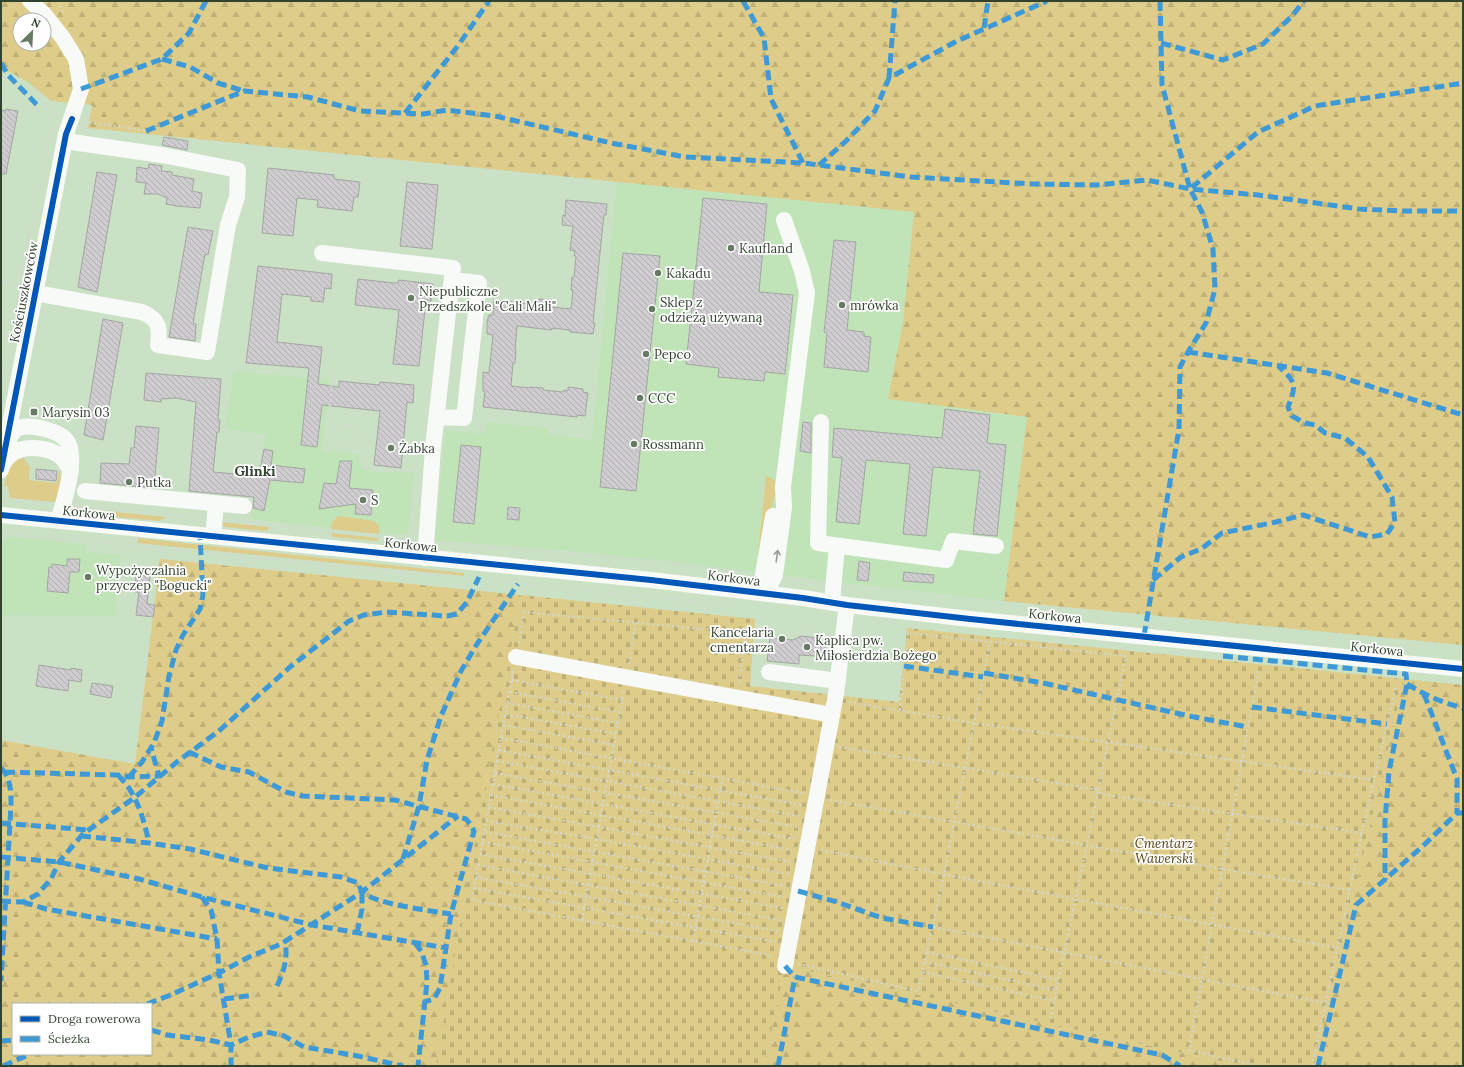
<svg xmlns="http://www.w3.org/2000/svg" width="1464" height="1067" viewBox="0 0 1464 1067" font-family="Lora,serif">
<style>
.built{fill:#c0e4b8}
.grass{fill:#decc8a}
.forest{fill:url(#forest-firs);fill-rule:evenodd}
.cemetery{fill:url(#cemetery-stones)}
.building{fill:url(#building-back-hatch);stroke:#a3a6a2}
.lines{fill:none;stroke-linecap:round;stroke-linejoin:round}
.path{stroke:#d2d9d1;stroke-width:2;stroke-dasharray:2 3;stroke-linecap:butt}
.minor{stroke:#f7faf6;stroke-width:16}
.quiet{stroke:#3d9ad7;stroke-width:5;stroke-dasharray:10 5;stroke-linecap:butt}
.cycleway-casing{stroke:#fff;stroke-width:8}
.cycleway{stroke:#0057b8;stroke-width:6}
.oneway{stroke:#949e92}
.poi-dot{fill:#677a63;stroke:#fff;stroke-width:1.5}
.labels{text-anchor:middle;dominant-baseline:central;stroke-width:3.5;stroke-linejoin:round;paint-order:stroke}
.poi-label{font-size:13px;fill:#31422e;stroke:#fff;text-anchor:start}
.street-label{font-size:13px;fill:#31422e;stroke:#fff}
.park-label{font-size:13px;font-style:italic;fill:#584114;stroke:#fff}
.neighbourhood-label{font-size:14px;font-weight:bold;fill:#31422e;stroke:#fff}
</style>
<defs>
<pattern id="forest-firs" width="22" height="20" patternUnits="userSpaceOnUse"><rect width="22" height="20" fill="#decc8a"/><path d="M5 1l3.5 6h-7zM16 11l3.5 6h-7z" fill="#bfb077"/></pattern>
<pattern id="cemetery-stones" width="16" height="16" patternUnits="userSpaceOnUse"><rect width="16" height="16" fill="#decc8a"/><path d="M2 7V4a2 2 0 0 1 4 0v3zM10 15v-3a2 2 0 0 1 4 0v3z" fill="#bfb077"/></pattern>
<pattern id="building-back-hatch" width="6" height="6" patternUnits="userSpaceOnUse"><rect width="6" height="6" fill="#cfcccf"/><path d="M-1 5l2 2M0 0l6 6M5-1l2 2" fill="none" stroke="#b2b0b2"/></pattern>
</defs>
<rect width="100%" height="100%" fill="#cae1c5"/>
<!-- built -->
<path class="built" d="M617 182 914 212 903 322 888 399 1028 417 1004 601 581 552 435 540 446 430 484 434 486 422 548 428 547 434 592 440Z
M234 371 330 380 322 451 359 454 362 470 393 473 394 471 415 473 412 488V499L408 533 404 535 250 519 266 435 225 428Z
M8 537 86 544V552L121 555 115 616 1 615V550L2 545Z"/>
<!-- grass -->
<path class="grass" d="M23 457 30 467 29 480 57 483 59 470C63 480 60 492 56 502L10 498 8 486H4C7 473 10 463 23 457Z
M766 475 774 480 777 484 776 493 764 528 757 564Z
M75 508 166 517 159 521 84 514Z
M339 516 374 521 379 526V534L331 529C330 523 334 520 339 516Z
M221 522 269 527 267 531 225 527Z
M331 533 378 538V540L377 541 333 537Z
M138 538 464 573V576L137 543Z"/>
<!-- forest -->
<path class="forest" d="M1 1H1463V645L1004 601 1027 417 888 399 903 322 914 212 88 128 92 105 51 101 28 82 1 67ZM20 20H44V44H20Z
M160 559 521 595 464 902 436 1066H1V740L135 764ZM13 1004H151V1054H13Z
M1404 679 1463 685V1066H1314Z
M785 966 1243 1066H764Z"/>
<!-- cemetery -->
<path class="cemetery" d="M521 595 755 619 750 686 899 702 907 628 1404 679 1314 1066H1243L785 966 764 1066H436L464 902Z"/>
<!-- building -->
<path class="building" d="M6 109 18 111 6 174H1V110L6 111Z
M164 137 188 141 187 150 162 145Z
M149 164 162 166 161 171 172 172V175L194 179 192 191 202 193 200 208 176 206 166 204 167 198 158 194H144L146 183 136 182 137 167 148 169Z
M268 168 334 175V179L360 182 358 197H354L352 211 317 207 318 200 297 198 293 236 262 233Z
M97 172 117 175 97 292 78 287Z
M407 182 438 185 432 249 400 246Z
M703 198 767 204 759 292 793 295 785 374 765 372 764 381 718 377 719 368 686 364Z
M566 200 607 204 606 215H604L601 243 593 323H595L593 334 570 332V330L552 328V330L517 326 515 350H516L515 363H513L511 386 530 388V387L543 388V390L563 392 564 390 568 391V387L583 389V392L588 393 585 416 577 415V417L483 407 485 392 483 391V372L489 373 493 335 487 334V322L489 315H493L494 300 538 305 539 299 552 300 551 307 571 309 573 290H571L572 277H574L576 256H574L575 251 570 250 573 226 562 225 563 215 565 216Z
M188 227 213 231 208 255 205 254 193 323 196 324 195 341 169 337Z
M834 240 856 242 847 330 864 332V336L871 337 868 372 824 367 827 333 824 332Z
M623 253 660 256 636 491 600 487Z
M258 266 332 274 331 289 325 288 323 302 311 301V297L282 294 277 342 322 347 318 384 339 387V381L379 385 380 382 414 385 413 403 407 402 401 468 374 465 380 411 322 405 317 447 301 445 309 368 246 363Z
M358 279 394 283H398L399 280 433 284 431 301 426 300 419 366 393 364 399 310 355 305Z
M103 319 123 323 103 440 84 435Z
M146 373 221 379 218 420H220L219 432H217L213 472 259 476 264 449 273 451 271 465 305 469 303 483 270 480 264 511 253 508 254 497 189 491 196 402 176 398 161 399V402L144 400Z
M945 409 990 415 987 443 1006 445 997 536 973 534 980 471 933 467 926 536 903 534 910 464 866 460 859 524 836 522 842 458 832 457 834 428 942 438Z
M803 422 811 423V453L800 451Z
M136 426 159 428 154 488 100 483 101 463 129 464 131 448H134Z
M461 445 481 447 474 524 453 522Z
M340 461H352L349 488 373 490 371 515 355 514 356 504 319 509 324 483 336 484Z
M36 469 57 471 56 481 36 479Z
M508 507 520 508 519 520 507 519Z
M67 559H80L79 572H70L68 593 47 591 49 567H52V564L67 566Z
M859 561 870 563 868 581 857 580Z
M904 572 934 575 933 583 903 581Z
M136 575 150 576 147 604 155 605 153 617 136 615 139 592H135Z
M801 636 818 638 825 643V652L816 656 799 655V664L767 661 770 638 793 640Z
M39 665 71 670V668L82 670 81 682 69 680 68 691 36 686Z
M92 683 113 686 111 698 90 694Z"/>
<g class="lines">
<!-- path -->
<path class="path" d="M58 1 64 15
M1 103 40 108 58 114
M84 121 146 131
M1 281 11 282 20 285
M335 370 333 374 329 414 334 422 332 441 360 444
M1 387 54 112
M334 424 356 426 359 428 363 465 366 468 419 472
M82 441 109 446
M95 478 97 462 100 458 124 460 127 428
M1 490 6 493 9 499 49 503
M77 506 200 518
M760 510 763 483 762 475
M228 521 413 540
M1 534 77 540C89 546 92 543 104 543 114 543 123 544 133 545L414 573 448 575
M409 540 414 505
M439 542 672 562 749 572
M788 578 819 584
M494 580 534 586 732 605
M848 587H859
M783 635 791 636 806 632 831 635
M519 643 524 612 745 633 739 685
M803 660 826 662
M629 664 636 622
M513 671 472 900 774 956
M512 680 622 700
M510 692 620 712
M849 702 974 723 1374 780
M508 703 618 723
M900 710 908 633 1126 656 1050 1021
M506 714 616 734
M504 725 614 745
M501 738 803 793
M839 747 1098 790 1101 794 1362 833
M499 750 801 805
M497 761 799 816
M495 773 797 827
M493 784 794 839
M491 795 792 850
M830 800 1222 869 1350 890
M489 807 790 862
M486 821 597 839 788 874
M485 832 786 886
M483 842 784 897
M821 850C993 885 1165 915 1337 948
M480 854 782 908
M478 865 780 920
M476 877 778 931
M474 888 776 942
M582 920 624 690
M933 927 1325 1003
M693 941 722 779
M927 952 1059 980
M925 962 1056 990
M798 964 918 991 944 875 990 642
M923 972 1054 1001
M1259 1066 1189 1050 1259 668
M1312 1066 1362 833 1396 686"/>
<!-- minor -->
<path class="minor" d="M322 253 453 268 433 448 425 558
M35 293 142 312C160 320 160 328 158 345L207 352 228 225 237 197 238 170 162 155 65 141
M437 417 464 418 479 283 452 280
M821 422 818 543 946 560 953 541 996 546
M7 443C9 440 12 433 15 430 25 422 56 430 64 438 67 440 69 445 70 448 75 467 64 502 58 521
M2 466C4 463 6 458 9 456 23 444 52 446 64 460 66 463 68 467 71 470
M1 470 66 134 81 89 76 59 63 38 44 14 30 1
M85 491 244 506
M1 515 651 580 803 598 847 605 970 619 1463 669
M213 536 216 504
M766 593 775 575 784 507 783 487 807 293 802 271 784 220
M766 593 763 574 773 516
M832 602 837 546
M516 657 832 715
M769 672 838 681
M785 966 836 694 847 605"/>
<!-- quiet -->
<path class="quiet" d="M743 1 764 38 771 99 803 163
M1160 1 1162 85 1190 189
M984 28 988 1
M1161 43 1223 60 1263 44 1292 16 1304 1
M162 59 190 67 218 83 244 91
M1 63 8 75 40 108
M889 78 895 1
M81 89 162 59 189 33 206 1
M405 113 457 47 489 1
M146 131 244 91 308 97 360 111 423 114 447 110 495 116 611 143 685 157 803 163 911 177 1032 184 1097 185 1147 180 1190 189 1258 195 1359 209 1401 211H1463
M819 165 846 141 875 111 889 78 957 41 1047 1
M1188 352 1327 373 1463 415
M1153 580 1181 557 1201 549 1222 533 1276 522 1303 515 1370 537 1387 534 1395 522 1392 497 1368 457 1345 438 1325 433 1315 425 1305 423 1292 416 1288 407C1297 384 1296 382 1278 366
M1144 636 1179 429 1180 367 1188 352 1206 323 1215 289 1213 249 1202 212 1190 189 1258 132 1315 106 1463 83
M1223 656 1406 674 1407 684 1389 771 1385 821V880
M904 666 983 677
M984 673 1043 683 1189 716 1248 727
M1407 684C1425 695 1443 703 1463 708
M1424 694 1457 779V813
M1252 707 1387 724
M189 752 221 767 249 772 286 792 302 796 395 800 466 819 471 825 474 831 451 914 440 988 434 999 424 1002
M1 768C11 778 11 792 11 805L1 981
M5 772 118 775 129 777 159 776 151 748
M118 775C122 780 127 784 130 790 140 805 145 825 149 843
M129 777 142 762 154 743 162 721 169 676 176 650 183 635 200 609 203 595 200 535
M1 823 89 830
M81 836 149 843 190 849 268 868 341 877 358 883C359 886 361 890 362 892 375 904 432 911 451 914
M1 857 59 862 139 879 202 897 312 925 446 948
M403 859 419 806 427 760 441 716 461 671 477 644 518 584
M798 891 837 902 882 918 933 927
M202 897 211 910 217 939 219 973 231 1045V1066
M1 901 23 902 38 894 51 879 59 862 83 834 134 798 177 762 220 730 290 667 349 621 364 615 387 612 447 616 457 614 467 602 479 577
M23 902 46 909 217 939
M357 933 362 909V892
M415 943 421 951 426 965 427 982 418 1066
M785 966 795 977 1162 1055 1180 1066
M277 986C284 971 288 958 285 942
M224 999 254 995
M147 1004 168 996 219 973 249 957 281 944 362 892 458 816
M151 1030 167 1035 209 1040 231 1045 249 1037 267 1032 284 1036 304 1047 353 1055 403 1066
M1 1041 13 1040
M3 1066 30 1054
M778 1066 795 977
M1318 1066 1356 905 1424 845 1457 813H1463"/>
<defs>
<path id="cycleway" d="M1 470 66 134 72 119
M1 515 651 580 803 598 847 605 970 619 1463 669"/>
</defs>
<!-- cycleway casing -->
<use href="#cycleway" class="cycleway-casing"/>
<!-- cycleway -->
<use href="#cycleway" class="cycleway"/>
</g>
<!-- one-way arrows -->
<defs><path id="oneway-shaft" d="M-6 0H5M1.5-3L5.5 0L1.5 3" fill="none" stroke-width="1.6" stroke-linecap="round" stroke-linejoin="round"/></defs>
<use class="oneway" href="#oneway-shaft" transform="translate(777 556) rotate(-82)"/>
<!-- markers -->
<g class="poi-dot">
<circle cx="731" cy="248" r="4"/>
<circle cx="658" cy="273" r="4"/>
<circle cx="411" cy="298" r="4"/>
<circle cx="842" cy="305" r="4"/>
<circle cx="652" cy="309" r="4"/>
<circle cx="646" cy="354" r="4"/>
<circle cx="640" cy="398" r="4"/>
<rect x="30" y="408" width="8" height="8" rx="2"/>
<circle cx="634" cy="444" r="4"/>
<circle cx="391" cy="448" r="4"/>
<circle cx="129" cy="482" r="4"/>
<circle cx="363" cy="500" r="4"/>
<circle cx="88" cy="577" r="4"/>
<circle cx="782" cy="639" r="4"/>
<circle cx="807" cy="647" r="4"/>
</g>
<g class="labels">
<!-- poi labels -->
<g class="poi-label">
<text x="739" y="248">Kaufland</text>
<text x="666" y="273">Kakadu</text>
<text x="419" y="291">Niepubliczne<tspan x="419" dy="15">Przedszkole "Cali Mali"</tspan></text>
<text x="660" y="302">Sklep z<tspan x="660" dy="15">odzieżą używaną</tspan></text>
<text x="850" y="305">mrówka</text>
<text x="654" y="354">Pepco</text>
<text x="648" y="398">CCC</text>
<text x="42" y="412">Marysin 03</text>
<text x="642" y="444">Rossmann</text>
<text x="399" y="448">Żabka</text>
<text x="137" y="482">Putka</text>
<text x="371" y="500">S</text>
<text x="96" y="570">Wypożyczalnia<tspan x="96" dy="15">przyczep "Bogucki"</tspan></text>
<text x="774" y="632" text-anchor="end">Kancelaria<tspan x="774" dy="15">cmentarza</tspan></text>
<text x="815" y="640">Kaplica pw.<tspan x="815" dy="15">Miłosierdzia Bożego</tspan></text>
</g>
<!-- street labels -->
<g class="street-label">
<text transform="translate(24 292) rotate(-79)">Kościuszkowców</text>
<text transform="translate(89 513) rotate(6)">Korkowa</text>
<text transform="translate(411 545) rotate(6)">Korkowa</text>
<text transform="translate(734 578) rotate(7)">Korkowa</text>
<text transform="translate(1055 616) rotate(6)">Korkowa</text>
<text transform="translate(1377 649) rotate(6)">Korkowa</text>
</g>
<!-- park labels -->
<g class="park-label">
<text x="1164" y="843">Cmentarz<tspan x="1164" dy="15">Wawerski</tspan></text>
</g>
<!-- neighbourhood labels -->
<g class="neighbourhood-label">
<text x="255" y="471">Glinki</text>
</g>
</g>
<!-- border -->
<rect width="1464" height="1067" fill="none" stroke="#31422e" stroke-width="4"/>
<!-- legend -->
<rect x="12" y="1003" width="140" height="52" fill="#ffffff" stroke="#adb3ab"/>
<rect x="20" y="1016" width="20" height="6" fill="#0057b8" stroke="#adb3ab"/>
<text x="48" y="1023" font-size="12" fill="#31422e">Droga rowerowa</text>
<rect x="20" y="1036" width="20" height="6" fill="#3d9ad7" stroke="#adb3ab"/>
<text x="48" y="1043" font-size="12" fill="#31422e">Ścieżka</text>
<!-- north arrow -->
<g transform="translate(32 32) rotate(24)"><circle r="19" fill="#ffffff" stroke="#adb3ab"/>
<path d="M0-3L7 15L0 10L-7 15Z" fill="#677a63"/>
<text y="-6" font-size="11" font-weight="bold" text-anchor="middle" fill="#31422e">N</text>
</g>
</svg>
